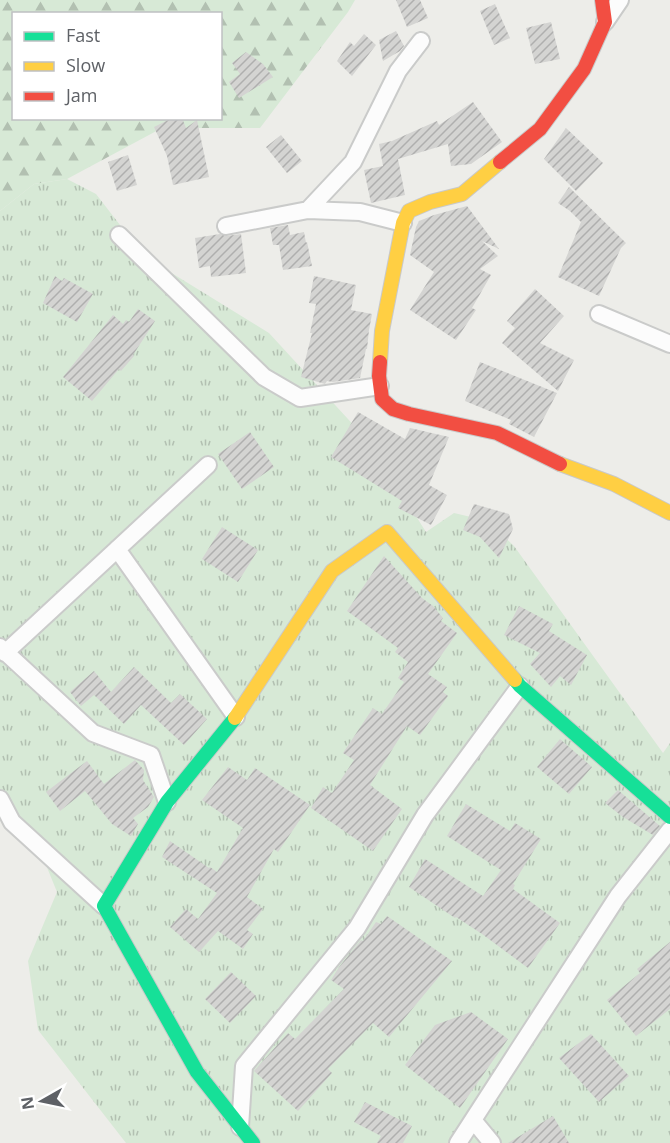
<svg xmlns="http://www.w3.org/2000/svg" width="670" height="1143" viewBox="0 0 670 1143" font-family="'Open Sans',sans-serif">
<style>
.grass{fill:url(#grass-tufts)}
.forest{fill:url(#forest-firs);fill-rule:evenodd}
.building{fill:url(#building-hatch)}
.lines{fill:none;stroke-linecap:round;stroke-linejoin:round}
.street-casing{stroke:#cacbca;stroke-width:20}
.fast-casing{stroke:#c9c9c9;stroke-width:16}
.slow-casing{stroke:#c9c9c9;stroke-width:16}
.jam-casing{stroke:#c9c9c9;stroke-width:16}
.street{stroke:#fcfcfc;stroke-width:16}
.fast{stroke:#16e098;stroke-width:14}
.slow{stroke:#ffcf43;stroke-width:14}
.jam{stroke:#f24e42;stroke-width:14}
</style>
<defs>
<pattern id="grass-tufts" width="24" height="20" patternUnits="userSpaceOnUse" patternTransform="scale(1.5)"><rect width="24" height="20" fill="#d7e9d6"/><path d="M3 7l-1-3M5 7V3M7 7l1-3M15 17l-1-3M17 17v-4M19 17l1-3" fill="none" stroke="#b2c0b1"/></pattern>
<pattern id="forest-firs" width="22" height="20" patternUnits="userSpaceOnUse" patternTransform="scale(1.5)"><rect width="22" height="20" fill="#d7e9d6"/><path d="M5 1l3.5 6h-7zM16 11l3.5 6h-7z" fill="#b2c0b1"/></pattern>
<pattern id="building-hatch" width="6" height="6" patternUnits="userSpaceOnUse" patternTransform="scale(1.5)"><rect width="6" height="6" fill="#d4d4d2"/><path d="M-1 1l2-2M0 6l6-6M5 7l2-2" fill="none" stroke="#afafae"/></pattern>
</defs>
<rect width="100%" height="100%" fill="#edede9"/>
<!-- grass -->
<path class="grass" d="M67 179 96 194 144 256 269 333 370 443 426 532 454 513 488 521 514 546 663 753 670 743V1143H126L38 1030 28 961 57 892 44 860 0 789V211L34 184Z"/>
<!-- forest -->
<path class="forest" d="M0 0H355L348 12 260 128H162L67 179 34 184 0 211ZM14 14H220V118H14Z"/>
<!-- building -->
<path class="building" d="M396 0H420L428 18 407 27Z
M495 4 510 38 494 45 480 11Z
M551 22 560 59 535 64 526 28Z
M396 31 404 46 400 51 383 61 379 40Z
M364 34 376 45 352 76 337 61 350 42 354 46Z
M246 52 263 64 273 77 239 98 229 82 240 74 232 63Z
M473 102 502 142 471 164 451 166 448 144 398 159 405 195 371 203 364 170 383 166 379 144 392 141 437 121 439 125Z
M172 118H182L186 128 197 120 209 177 173 185 167 156 154 127Z
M566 128 603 163 576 191 544 159Z
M281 135 302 161 287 173 266 147Z
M128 155 137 185 117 191 108 162Z
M569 187 626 243 621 248 599 296 558 277 581 222 570 211 558 203Z
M467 206 499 249 482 241 498 256 480 269 491 275 472 308 476 310 456 340 410 310 434 272 410 255 416 227 419 221 434 215Z
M288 225 290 235 304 232 306 243 307 242 312 266 283 270 279 245H273L270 228Z
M220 234 227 236 241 234 246 273 211 277 210 266 199 268 195 238Z
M55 276 62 281 64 278 93 294 77 322 43 303Z
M314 276 356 285 351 310 372 314 369 330 367 349H366L360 378 333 382 327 381 325 384 301 377 312 333H310L316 304 309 303Z
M535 289 564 316 540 343 574 360 558 391 502 343 515 328 507 321Z
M138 309 155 321 133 355 134 356 121 371 119 369 92 401 63 377 113 315 123 324 126 320 129 322Z
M480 362 557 393 534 437 509 424 511 420 465 401Z
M358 412 405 439 410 428 449 437 429 485 447 495 431 525 398 508 402 501 331 457Z
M250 432 274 467 242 489 218 454Z
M474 504 509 514 513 529 499 558 480 537 463 530Z
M222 527 258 550 238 582 202 559Z
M384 556 422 598 433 606 443 618 441 621 457 633 428 674 447 687 443 692 448 696 420 735 407 726 370 785 402 809 373 851 311 808 323 787 332 793 354 760 343 753 373 708 382 714 404 682 398 678 408 662 395 652 398 648 347 611Z
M519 606 553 624 549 631 587 655 571 685 560 676 551 687 530 664 540 653 504 635Z
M134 667 171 703 180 694 207 719 184 745 141 705 124 724 94 695 81 706 70 692 94 671 111 692Z
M560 739 592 767 569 794 537 767Z
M135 760 144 770 143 780 154 797 148 807 133 818 138 824 131 836 112 824 85 791 60 811 46 792 87 761 104 784Z
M228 767 247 780 255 768 310 805 278 852 274 849 247 897 263 909 247 930 253 934 243 949 218 931 199 952 170 927 186 909 198 919 217 893 162 857 170 841 209 868 210 867 217 872 243 828 202 800Z
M618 790 660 826 653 835 623 817 605 803Z
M466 804 510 831 515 823 541 839 513 884 515 885 513 889 560 923 528 968 482 934 456 917 455 918 409 887 425 859 483 896 501 870 447 836Z
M387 916 452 961 389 1037 373 1023 328 1069 332 1073 298 1111 254 1071 288 1033 295 1039 344 989 331 980 339 967 361 940 363 941 376 922 381 924Z
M670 942V1009L636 1036 607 1000 640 973 637 969Z
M231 972 256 996 230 1023 205 999Z
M471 1012 508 1039 460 1108 405 1065 435 1025Z
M591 1034 629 1076 599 1102 559 1058Z
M365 1102 412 1126 403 1143H377L381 1136 354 1122Z
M553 1116 569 1143H508Z"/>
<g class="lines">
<defs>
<path id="street" d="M605 22 620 0
M308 210 353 162 398 71 421 41
M226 226 308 210 360 212 403 223
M119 235 264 377 300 398 380 386
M599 314 670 344
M117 549 236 717
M0 647 93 733 151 755 167 802
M5 653 208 465
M0 799 12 822 104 906
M473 1120 492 1143
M240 1127 244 1066 357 928 425 815 520 686
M458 1143 618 896 670 830"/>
<path id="fast" d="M515 680 520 686 670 817
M235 718 167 802 104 906 197 1072 253 1143"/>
<path id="slow" d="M380 362 382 331 403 223 409 211 430 202 462 194 500 162
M560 464 614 484 670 513
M235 718 332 571 387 532 515 680"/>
<path id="jam" d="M500 162 540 129 584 69 605 22 602 0
M380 362 379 376 382 399 393 409 409 414 497 433 560 464"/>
</defs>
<!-- street casing -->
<use href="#street" class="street-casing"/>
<!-- fast casing -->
<use href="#fast" class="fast-casing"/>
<!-- slow casing -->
<use href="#slow" class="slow-casing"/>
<!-- jam casing -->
<use href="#jam" class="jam-casing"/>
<!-- street -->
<use href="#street" class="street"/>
<!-- fast -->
<use href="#fast" class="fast"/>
<!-- slow -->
<use href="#slow" class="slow"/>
<!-- jam -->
<use href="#jam" class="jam"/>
</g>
<!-- legend -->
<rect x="12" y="12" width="210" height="108" fill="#ffffff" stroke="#bfc0c2" stroke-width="1.5"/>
<rect x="24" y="32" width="30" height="9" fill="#16e098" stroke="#bfc0c2" stroke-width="1.5"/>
<text x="66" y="42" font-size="18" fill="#5e6166">Fast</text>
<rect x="24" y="62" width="30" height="9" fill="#ffcf43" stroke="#bfc0c2" stroke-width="1.5"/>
<text x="66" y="72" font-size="18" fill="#5e6166">Slow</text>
<rect x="24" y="92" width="30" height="9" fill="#f24e42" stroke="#bfc0c2" stroke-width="1.5"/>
<text x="66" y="102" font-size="18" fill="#5e6166">Jam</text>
<!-- north arrow -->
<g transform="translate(42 1101) rotate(261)" stroke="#ffffff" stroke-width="4.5" paint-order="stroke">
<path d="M0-4.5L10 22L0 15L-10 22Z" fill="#5e6166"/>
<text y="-9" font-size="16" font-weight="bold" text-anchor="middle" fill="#5e6166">N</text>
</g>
</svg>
